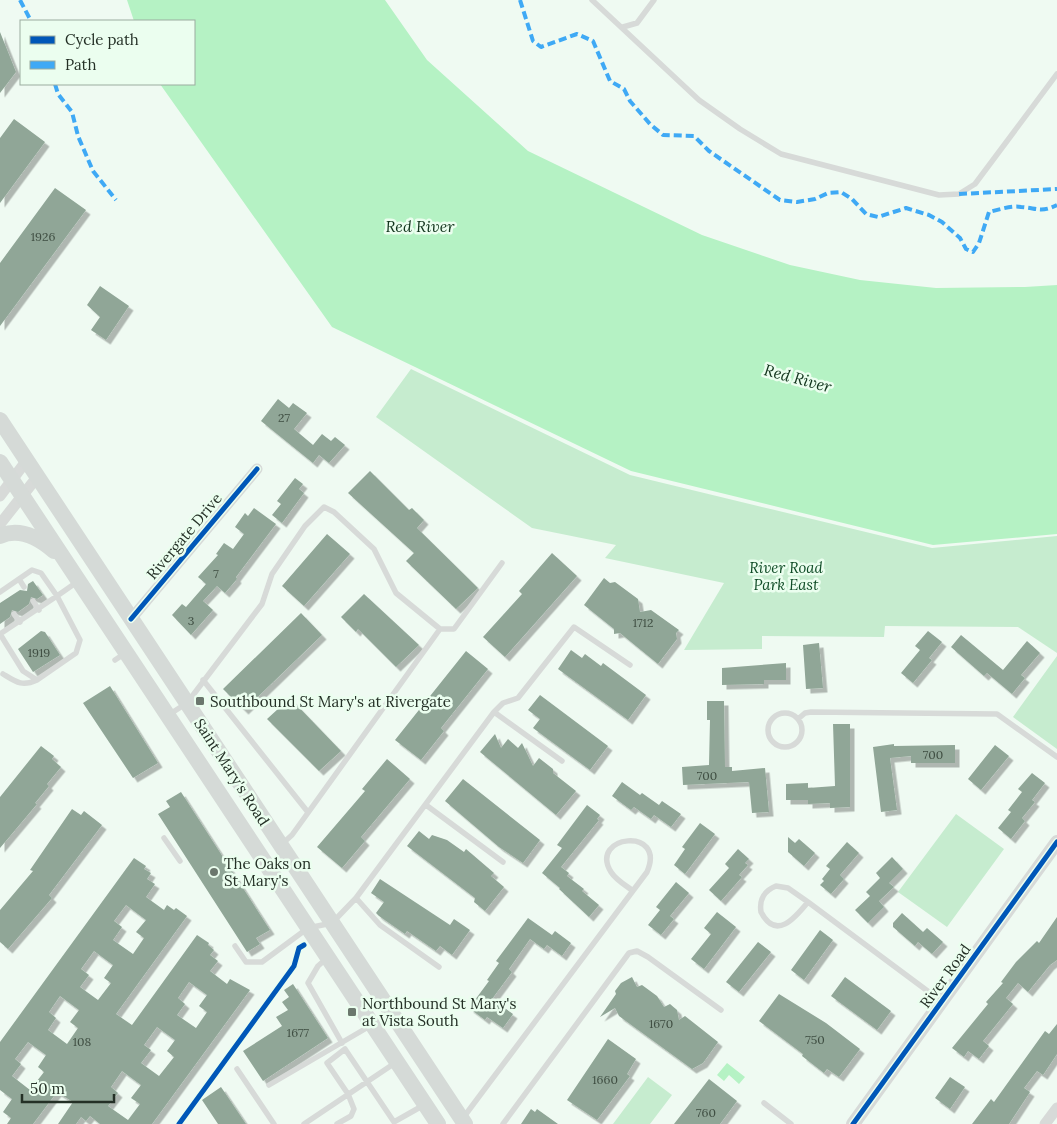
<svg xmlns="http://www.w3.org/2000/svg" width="1057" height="1124" viewBox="0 0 1057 1124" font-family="Lora,serif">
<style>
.green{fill:#c6eccf}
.water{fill:#b5f2c4}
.building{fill:#90a697;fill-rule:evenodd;filter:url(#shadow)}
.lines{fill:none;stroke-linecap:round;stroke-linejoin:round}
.service{stroke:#d7dad8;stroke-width:5.5}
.minor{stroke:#d7dad8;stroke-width:11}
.tertiary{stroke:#d7dad8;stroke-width:14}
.secondary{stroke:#d5dad7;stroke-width:16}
.quiet{stroke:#3fa9f5;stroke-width:4;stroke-dasharray:8 4;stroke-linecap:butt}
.cycleway-casing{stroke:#ebfeef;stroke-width:8}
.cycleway{stroke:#0057b8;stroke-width:5}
.poi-dot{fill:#6b776d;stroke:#ebfeef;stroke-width:2}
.labels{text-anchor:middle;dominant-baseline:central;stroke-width:5;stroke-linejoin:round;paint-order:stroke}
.number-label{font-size:12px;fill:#3f4e42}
.street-label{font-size:15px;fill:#243026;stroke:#ebfeef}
.park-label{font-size:15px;font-style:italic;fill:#0f4c26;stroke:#ebfeef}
.poi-label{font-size:15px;fill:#243026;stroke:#ebfeef;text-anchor:start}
.water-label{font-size:16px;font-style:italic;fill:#11341c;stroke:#ebfeef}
</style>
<defs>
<filter id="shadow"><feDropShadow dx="4.5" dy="4.5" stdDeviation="0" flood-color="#0004"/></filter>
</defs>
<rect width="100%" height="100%" fill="#effaf2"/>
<!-- green -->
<path class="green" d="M411 369 630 475 932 548 1057 536V653L1018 627 885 626 884 637 762 636V649L684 650 724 583 605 558 616 545 532 528 376 417Z
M1057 656V749L1013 717Z
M956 814 1004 849 947 927 898 892Z
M648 1077 672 1095 650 1124H613Z"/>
<!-- water -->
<path class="water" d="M127 0H385L427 60 528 151 702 235 790 265 860 280 936 288 1025 287 1057 285V534L933 545 631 471 332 327 160 84H194V21H134Z
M727 1063 745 1077 739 1084 729 1075 724 1081 717 1075Z"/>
<!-- building -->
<path class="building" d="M0 32 16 72 0 93Z
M14 119 45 142 0 203V138Z
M55 188 86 210 0 326V263Z
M100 286 129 306 106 340 91 330 100 317 87 305Z
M278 399 289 408 293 403 307 413 294 429 313 445 322 434 331 441 335 437 345 445 329 463 319 455 313 463 261 421Z
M370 471 409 510 412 508 424 520 417 528 478 588 456 609 406 561 414 553 348 493Z
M295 478 303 484 299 489 304 493 282 523 272 515 281 504 277 501Z
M254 508 276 524 236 577 237 579 225 593 217 586 203 601 213 610 191 635 172 615 182 604 186 607 206 584 198 577 218 555 216 554 224 543 233 549 244 534 235 527 245 513 248 516Z
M327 534 350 554 304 606 282 586Z
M552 553 577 576 505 657 483 637 522 594 519 591Z
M604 578 610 583 615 582 638 599 640 612 651 610 679 630 676 633 677 639 658 664 620 633 614 634V629L584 605Z
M33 581 43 595 37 599 31 597 29 604 18 612 12 610 10 617 0 624V603L20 590 27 591 28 584Z
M364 594 419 645 396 667 358 629 356 632 341 617Z
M301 613 322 635 244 710 223 689Z
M41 631 45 632 60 655 33 672 18 649Z
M928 631 942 642 929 658 932 660 913 683 901 673 920 650 915 646Z
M961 635 1003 670 1027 641 1040 653 1021 675 1025 678 1012 694 987 673 984 676 951 647Z
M819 643 823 688 806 689 803 645Z
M571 650 582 658 585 654 601 666 603 663 646 695 628 720 558 669Z
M466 651 488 669 441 728 444 731 421 760 395 740Z
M786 663V680H764V684L722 685V668Z
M110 686 158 763 133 778 83 703Z
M540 695 608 746 590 770 533 728 540 719 528 710Z
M290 698 341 751 319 771 267 719Z
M707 701H724L725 767H732V771L765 768 769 812 752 813 749 782 683 785 682 767 709 765 710 720H707Z
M833 724H850V807L830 808V803L808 804V800H786V784L808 783V788L835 786Z
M495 734 501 748 508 739 518 748 522 743 533 766 539 758 553 769V773L576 791 556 815 480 752Z
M894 744V746L955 745V763H911V756L890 758 897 810 881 812 873 747Z
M995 745 1009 756 981 790 968 779Z
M41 746 54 756 52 759 61 767 47 784 49 786 35 803 37 804 0 848V797Z
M387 759 410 779 361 837 365 841 342 868 317 847 365 791 362 789Z
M1032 773 1045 783 1032 800 1035 802 1022 818 1025 821 1011 839 998 828 1011 812 1008 810 1022 792 1018 789Z
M463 779 540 840 523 863 499 847 445 801Z
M622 782 640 795 642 793 659 805 662 801 681 814 671 827 654 815 651 819 634 807 631 810 612 796Z
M181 792 270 930 256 938 260 944 247 952 158 814 170 807 166 801Z
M587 805 600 815 597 819 599 820 561 867 569 873 567 876 584 889 582 891 599 905 589 917 559 889 560 888 542 873 562 848 557 845Z
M72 809 81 815 84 811 102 825 49 895 52 898 8 949 0 942V910L33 871 30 870Z
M700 823 715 834 685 874 674 865 685 849 682 847Z
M419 831 429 839 432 835 447 840 464 852 466 849 494 873 491 876 504 887 485 911 474 902 475 898 407 846Z
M788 837 795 843 799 839 815 853 804 866 788 852Z
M847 842 859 853 840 875 844 879 831 894 820 885 824 881 822 879 830 869 826 866Z
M738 849 749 859 745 863 748 865 739 875 742 877 721 901 709 890 729 868 725 864Z
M892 857 903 869 889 883 894 887 879 901 884 907 868 923 855 910 870 896 866 892 880 878 876 873Z
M134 858 146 866 144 869 151 873 147 879 155 884 146 897 164 910 167 905 174 910 176 908 187 916 116 1014 132 1025 197 935 209 943 208 945 214 950 210 955 218 961 210 971 227 984 230 979 250 990 152 1124H100L90 1116 86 1121 81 1117 76 1124H58L73 1102 57 1092 33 1124H7L11 1118 3 1112 12 1099 0 1090V1042ZM126 905 146 920 136 932 144 938 133 954 113 940 122 927 114 921ZM94 951 113 965 104 978 111 983 98 1000 80 987 89 975 81 969ZM189 982 207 995 199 1006 207 1012 196 1028 177 1015 185 1004 178 998ZM60 996 79 1010 70 1022 78 1028 67 1044 48 1030 56 1018 49 1012ZM157 1027 175 1040 167 1051 174 1057 159 1076 141 1063 151 1050 144 1045ZM28 1042 46 1055 38 1067 44 1072 30 1090 12 1076 21 1064 15 1059ZM122 1071 141 1085 131 1098 140 1104 128 1120 108 1106 118 1093 111 1087Z
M380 879 450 925 454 919 470 930 452 955 440 946 436 951 407 931 405 934 379 916 376 913 384 902 371 893Z
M676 882 689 893 670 916 674 919 661 935 648 925 660 910 656 907Z
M717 912 736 927 704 969 691 959 711 934 704 928Z
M902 913 923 932 927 928 943 942 932 954 918 942 915 946 893 927V923Z
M1057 917V960L1050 965 1028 992 1018 983 1006 998 1013 1004 983 1041 989 1046 979 1059 968 1051 964 1057 952 1048 988 1004 986 1002 1003 983 1001 982 1016 962 1037 941 1039 943Z
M528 918 552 935 555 931 571 943 562 956 547 945 544 949 530 939 509 969 512 972 492 999 513 1014 503 1028 487 1017 485 1020 469 1008 489 981 487 980 499 963 496 961Z
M820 930 833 940 804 980 791 970Z
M758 942 771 952 739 992 726 982Z
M632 977 637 987 642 985 657 996 664 1007 670 1004 677 1010 679 1020 685 1016 718 1042 703 1063 692 1069 619 1016 615 1008 600 1017 616 994 615 991 621 983Z
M845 977 891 1011 877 1030 831 996Z
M293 984 328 1038 263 1081 243 1051 282 1026 276 1017 288 1010 282 1002 289 997 284 990Z
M779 994 826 1023 860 1049 839 1077 827 1069 824 1073 802 1056 803 1054 759 1021Z
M1057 1024V1054L1043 1075 1037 1071 1024 1088 1030 1092 1009 1124H972L991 1099 994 1102 1045 1031 1049 1034Z
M608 1039 636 1059 627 1074 630 1076 597 1120 567 1100Z
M950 1077 965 1087 950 1109 935 1098Z
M709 1079 737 1101 720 1124H674Z
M221 1087 246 1124H218L202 1100Z
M531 1109 535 1112 537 1109 558 1124H521Z"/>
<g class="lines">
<!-- service -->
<path class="service" d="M592 0 699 100 740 129 781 154 939 195 959 194 975 184 1057 74
M623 27 637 23 654 0
M19 579 24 587
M0 592 32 570 41 573 57 596 77 582
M57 596 80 640 76 653 37 680 23 671 0 634Z
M33 601 39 610
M14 614 20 622
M115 660 124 654
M3 674C16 682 22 687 37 680
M203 680 307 811
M494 712 562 761
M768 730a17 17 0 1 1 34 0a17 17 0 1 1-34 0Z
M170 714 187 703 262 604 272 574 305 526 324 507 334 512 374 549 396 593 440 629
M798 719 805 713 811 712 997 714 1057 757
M426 805 503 862
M164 838 180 861
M282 844 292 835 440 629H454L502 563
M776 886 788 888 808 902C795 918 776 941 761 912 759 899 764 891 776 886Z
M356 898 380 925 439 967
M808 902 941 1001
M235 946 246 962H262L308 928 332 923 356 898 494 712 503 703 518 698 574 627 630 665
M327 958 318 966 308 983 342 1043
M237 1069 274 1124
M269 1085 370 1026
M764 1103 791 1124
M463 1118 647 872C667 826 588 835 611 872 616 880 625 885 632 890
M304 1124 395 1063
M337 1124 351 1116 354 1109 348 1094 327 1063 345 1049 394 1122 424 1105
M503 1124 629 953 637 951 648 957 721 1010"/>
<!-- minor -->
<path class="minor" d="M0 496 27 460
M0 524 38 476
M131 619 257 469
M1045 1124 1057 1108"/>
<!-- tertiary -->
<path class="tertiary" d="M853 1124 1057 842"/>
<!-- secondary -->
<path class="secondary" d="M0 420 465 1124
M0 462 438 1124
M0 536C20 527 39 538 54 551"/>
<!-- quiet -->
<path class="quiet" d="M20 0 31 21
M520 0 533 41 541 47 577 34 593 41 610 81 624 89 630 101 650 124 663 135 694 136 709 151 780 200 797 202 815 199 828 193 841 192 852 199 866 214 878 217 906 208 929 215 942 222 960 238 966 249 973 252 979 243 989 212C998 210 1012 205 1021 207 1037 208 1041 213 1057 205
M55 84 58 94 72 112 78 136 93 171 116 200
M959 194 1057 189"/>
<defs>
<path id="cycleway" d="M131 619 257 469
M179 1124 294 966 299 948 304 945
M853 1124 1057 842"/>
</defs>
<!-- cycleway casing -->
<use href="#cycleway" class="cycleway-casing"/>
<!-- cycleway -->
<use href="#cycleway" class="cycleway"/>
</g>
<!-- markers -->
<g class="poi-dot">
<rect x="195" y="696" width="10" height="10" rx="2.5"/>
<circle cx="214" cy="872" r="5"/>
<rect x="347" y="1007" width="10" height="10" rx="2.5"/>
</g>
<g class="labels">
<!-- number labels -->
<g class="number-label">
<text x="43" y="236">1926</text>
<text x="284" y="417">27</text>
<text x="216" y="573">7</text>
<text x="191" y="620">3</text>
<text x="643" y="622">1712</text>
<text x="39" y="652">1919</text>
<text x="933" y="754">700</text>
<text x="707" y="775">700</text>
<text x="661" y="1023">1670</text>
<text x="298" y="1032">1677</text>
<text x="815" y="1039">750</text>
<text x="82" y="1041">108</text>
<text x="605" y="1079">1660</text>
<text x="706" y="1112">760</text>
</g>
<!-- street labels -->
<g class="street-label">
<text transform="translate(184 536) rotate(-50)">Rivergate Drive</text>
<text transform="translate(232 772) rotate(57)">Saint Mary's Road</text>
<text transform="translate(945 976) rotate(-54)">River Road</text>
</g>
<!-- park labels -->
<g class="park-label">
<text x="786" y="567">River Road<tspan x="786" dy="17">Park East</tspan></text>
</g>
<!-- poi labels -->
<g class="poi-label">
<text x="210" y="701">Southbound St Mary's at Rivergate</text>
<text x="224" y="863">The Oaks on<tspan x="224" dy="17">St Mary's</tspan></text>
<text x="362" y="1003">Northbound St Mary's<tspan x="362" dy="17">at Vista South</tspan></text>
</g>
<!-- water labels -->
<g class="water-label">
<text x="420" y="226">Red River</text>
<text transform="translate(798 378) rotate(15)">Red River</text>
</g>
</g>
<!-- legend -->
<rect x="20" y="20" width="175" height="65" fill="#ebfeef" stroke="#9bac9f"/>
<rect x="30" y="36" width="25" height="8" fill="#0057b8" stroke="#9bac9f"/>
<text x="65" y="45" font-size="15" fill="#243026">Cycle path</text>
<rect x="30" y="61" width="25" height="8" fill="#3fa9f5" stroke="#9bac9f"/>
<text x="65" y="70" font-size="15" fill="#243026">Path</text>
<!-- scale -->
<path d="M22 1094v8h92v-8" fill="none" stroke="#243026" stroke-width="2.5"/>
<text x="30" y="1094" font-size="15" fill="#243026" stroke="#ebfeef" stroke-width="4" paint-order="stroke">50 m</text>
</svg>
